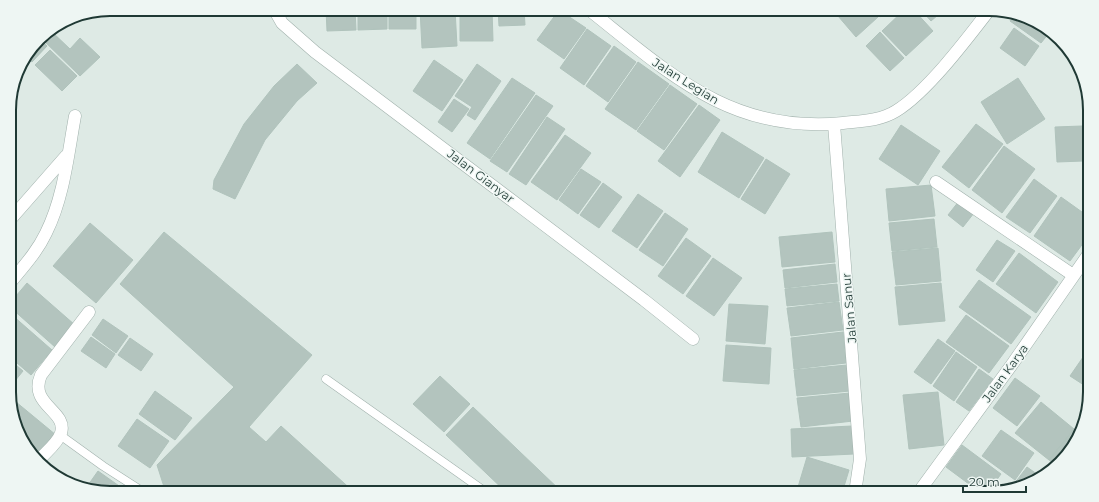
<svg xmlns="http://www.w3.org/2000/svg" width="1099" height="502" viewBox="0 0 1099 502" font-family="Montserrat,sans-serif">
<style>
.building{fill:#b3c4be;stroke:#b0c3bc}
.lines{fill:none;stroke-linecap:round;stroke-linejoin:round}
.lane-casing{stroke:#a1b1ac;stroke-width:9}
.street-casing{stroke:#a1b1ac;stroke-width:13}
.lane{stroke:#fff;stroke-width:8}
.street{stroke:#fff;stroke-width:12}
.labels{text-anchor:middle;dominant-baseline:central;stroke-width:3;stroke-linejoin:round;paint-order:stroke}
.street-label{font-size:12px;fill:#1f3934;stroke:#eef6f3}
.rim{fill:none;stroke:#1f3934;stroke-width:2}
</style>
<rect width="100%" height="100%" fill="#deeae5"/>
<!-- building -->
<path class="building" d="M326 9H355L356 30 327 31Z
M358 9H387V29L358 30Z
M389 9H416V29H389Z
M420 9H455L457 46 422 48Z
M460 9H492L493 41H460Z
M498 9H524L525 25 499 26Z
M832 9H871L878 17 856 37Z
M874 9H889L880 17Z
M905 9H913L933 31 906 56 882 31Z
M920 9H945L931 21Z
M559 10 586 28 564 59 537 40Z
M1015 14 1028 17 1049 33 1041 43 1010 21Z
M1014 28 1039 46 1025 66 1000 48Z
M587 29 611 46 584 85 560 68Z
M50 30 70 49 80 38 100 57 80 76 41 38Z
M880 32 904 58 890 71 866 46Z
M40 39 47 46 32 62 26 57Z
M614 46 636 62 608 102 586 86Z
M50 50 77 76 62 91 35 65Z
M434 60 463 80 442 111 413 91Z
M638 62 669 84 636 130 605 109Z
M297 64 317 83 297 101 265 140 235 199 213 189 214 180 244 124 274 86Z
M477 64 501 81 475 120 467 115 472 107 455 96Z
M512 78 535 93 490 159 467 143Z
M1018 78 1045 119 1007 144 981 102Z
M670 85 697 104 664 150 637 131Z
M536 95 553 106 507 172 490 161Z
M454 99 469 109 452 132 438 122Z
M699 105 720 120 680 177 658 161Z
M547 117 565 129 526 185 509 174Z
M976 124 1003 144 969 188 942 167Z
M901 125 940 151 918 185 879 159Z
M1082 126 1083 161 1057 162 1055 127Z
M722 132 764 158 739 198 698 172Z
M565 135 591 153 557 200 531 182Z
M1004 146 1035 169 1002 213 972 190Z
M766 159 790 174 765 214 741 199Z
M581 169 601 182 578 214 559 200Z
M1034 179 1057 196 1030 233 1006 217Z
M603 183 622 197 599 228 580 215Z
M931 185 935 216 889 221 886 189Z
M638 194 663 211 637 248 612 231Z
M1061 197 1089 217 1090 234 1070 261 1034 236Z
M959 201 974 213 963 227 948 215Z
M665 213 688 229 663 266 639 250Z
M934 219 937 247 892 251 889 223Z
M90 223 133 260 96 303 53 266Z
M164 232 312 355 249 427 266 442 281 426 355 493H166L157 465 234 387 120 284Z
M832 232 835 262 782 267 779 237Z
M686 238 711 256 683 294 658 276Z
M997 240 1015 251 993 282 976 270Z
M938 248 941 281 896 285 892 252Z
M1019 253 1058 282 1036 313 996 284Z
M713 258 742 278 714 316 686 296Z
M835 264 837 282 785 288 783 270Z
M979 280 1031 317 1011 344 959 307Z
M27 283 75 325 55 347 10 307V303Z
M941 283 945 321 899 325 895 287Z
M837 284 839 301 787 306 785 289Z
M839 302 843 330 791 336 787 308Z
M729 304 768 306 765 344 726 341Z
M12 315 52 350 31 375 10 357V317Z
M966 315 1009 346 989 373 946 342Z
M103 319 128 336 116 353 92 335Z
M843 332 846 363 794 369 791 338Z
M91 337 115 354 106 368 81 351Z
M130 338 153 354 141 371 118 355Z
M938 339 955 351 931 384 914 372Z
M726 345 771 348 769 384 723 381Z
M1090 347V389L1070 376Z
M956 352 977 367 954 401 933 386Z
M10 360 23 371 10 387Z
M847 365 850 391 797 396 794 370Z
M979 369 993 379 969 411 956 402Z
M440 376 470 404 444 432 413 404Z
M1015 378 1040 396 1017 426 993 408Z
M155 391 192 418 175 440 139 414Z
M938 392 944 445 909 449 903 395Z
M850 393 853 421 801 427 797 398Z
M10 397 56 435 36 458 30 453 10 405Z
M1041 402 1074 429 1049 460 1015 433Z
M473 407 563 493H507L446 435Z
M137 419 169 441 150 468 118 446Z
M852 426 854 454 792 457 791 429Z
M1074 429 1080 434 1055 464 1049 460Z
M1001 430 1034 453 1015 480 982 456Z
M962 445 1001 474 987 493H981L946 467Z
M807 457 849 470 842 493H817L798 487Z
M1027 467 1041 477 1011 488Z
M98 471 129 493H110L86 488Z"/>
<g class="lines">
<defs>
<path id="lane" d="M326 379 487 493
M60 435 103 466 145 493"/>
<path id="street" d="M274 9 282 23 315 52 644 300 693 339
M588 9C669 73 731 134 843 123 860 121 880 121 896 111 927 92 967 39 990 9
M1088 98V95
M834 124 860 459 855 493
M936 182 1073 275
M9 221 66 156
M10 283C23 267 37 252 46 233 64 197 68 154 75 116
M39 460C45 453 58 443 61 433 68 411 28 405 41 375L89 312
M918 493 1013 363 1090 252"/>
</defs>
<!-- lane casing -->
<use href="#lane" class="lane-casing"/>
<!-- street casing -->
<use href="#street" class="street-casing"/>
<!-- lane -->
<use href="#lane" class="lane"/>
<!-- street -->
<use href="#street" class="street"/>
</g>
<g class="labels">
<!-- street labels -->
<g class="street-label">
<text transform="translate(686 81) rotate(32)">Jalan Legian</text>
<text transform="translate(481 176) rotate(37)">Jalan Gianyar</text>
<text transform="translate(849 308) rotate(-95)">Jalan Sanur</text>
<text transform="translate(1005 373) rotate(-54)">Jalan Karya</text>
</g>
</g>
<!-- crop -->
<path d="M0 0H1099V502H0ZM110 16H989A94 94 0 0 1 1083 110V392A94 94 0 0 1 989 486H110A94 94 0 0 1 16 392V110A94 94 0 0 1 110 16Z" fill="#eef6f3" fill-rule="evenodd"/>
<path class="rim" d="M110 16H989A94 94 0 0 1 1083 110V392A94 94 0 0 1 989 486H110A94 94 0 0 1 16 392V110A94 94 0 0 1 110 16Z"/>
<!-- scale -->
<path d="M963 486v6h63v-6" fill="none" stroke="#1f3934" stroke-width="2"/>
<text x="969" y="486" font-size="12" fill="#1f3934" stroke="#eef6f3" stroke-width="3" paint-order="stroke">20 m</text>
</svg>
